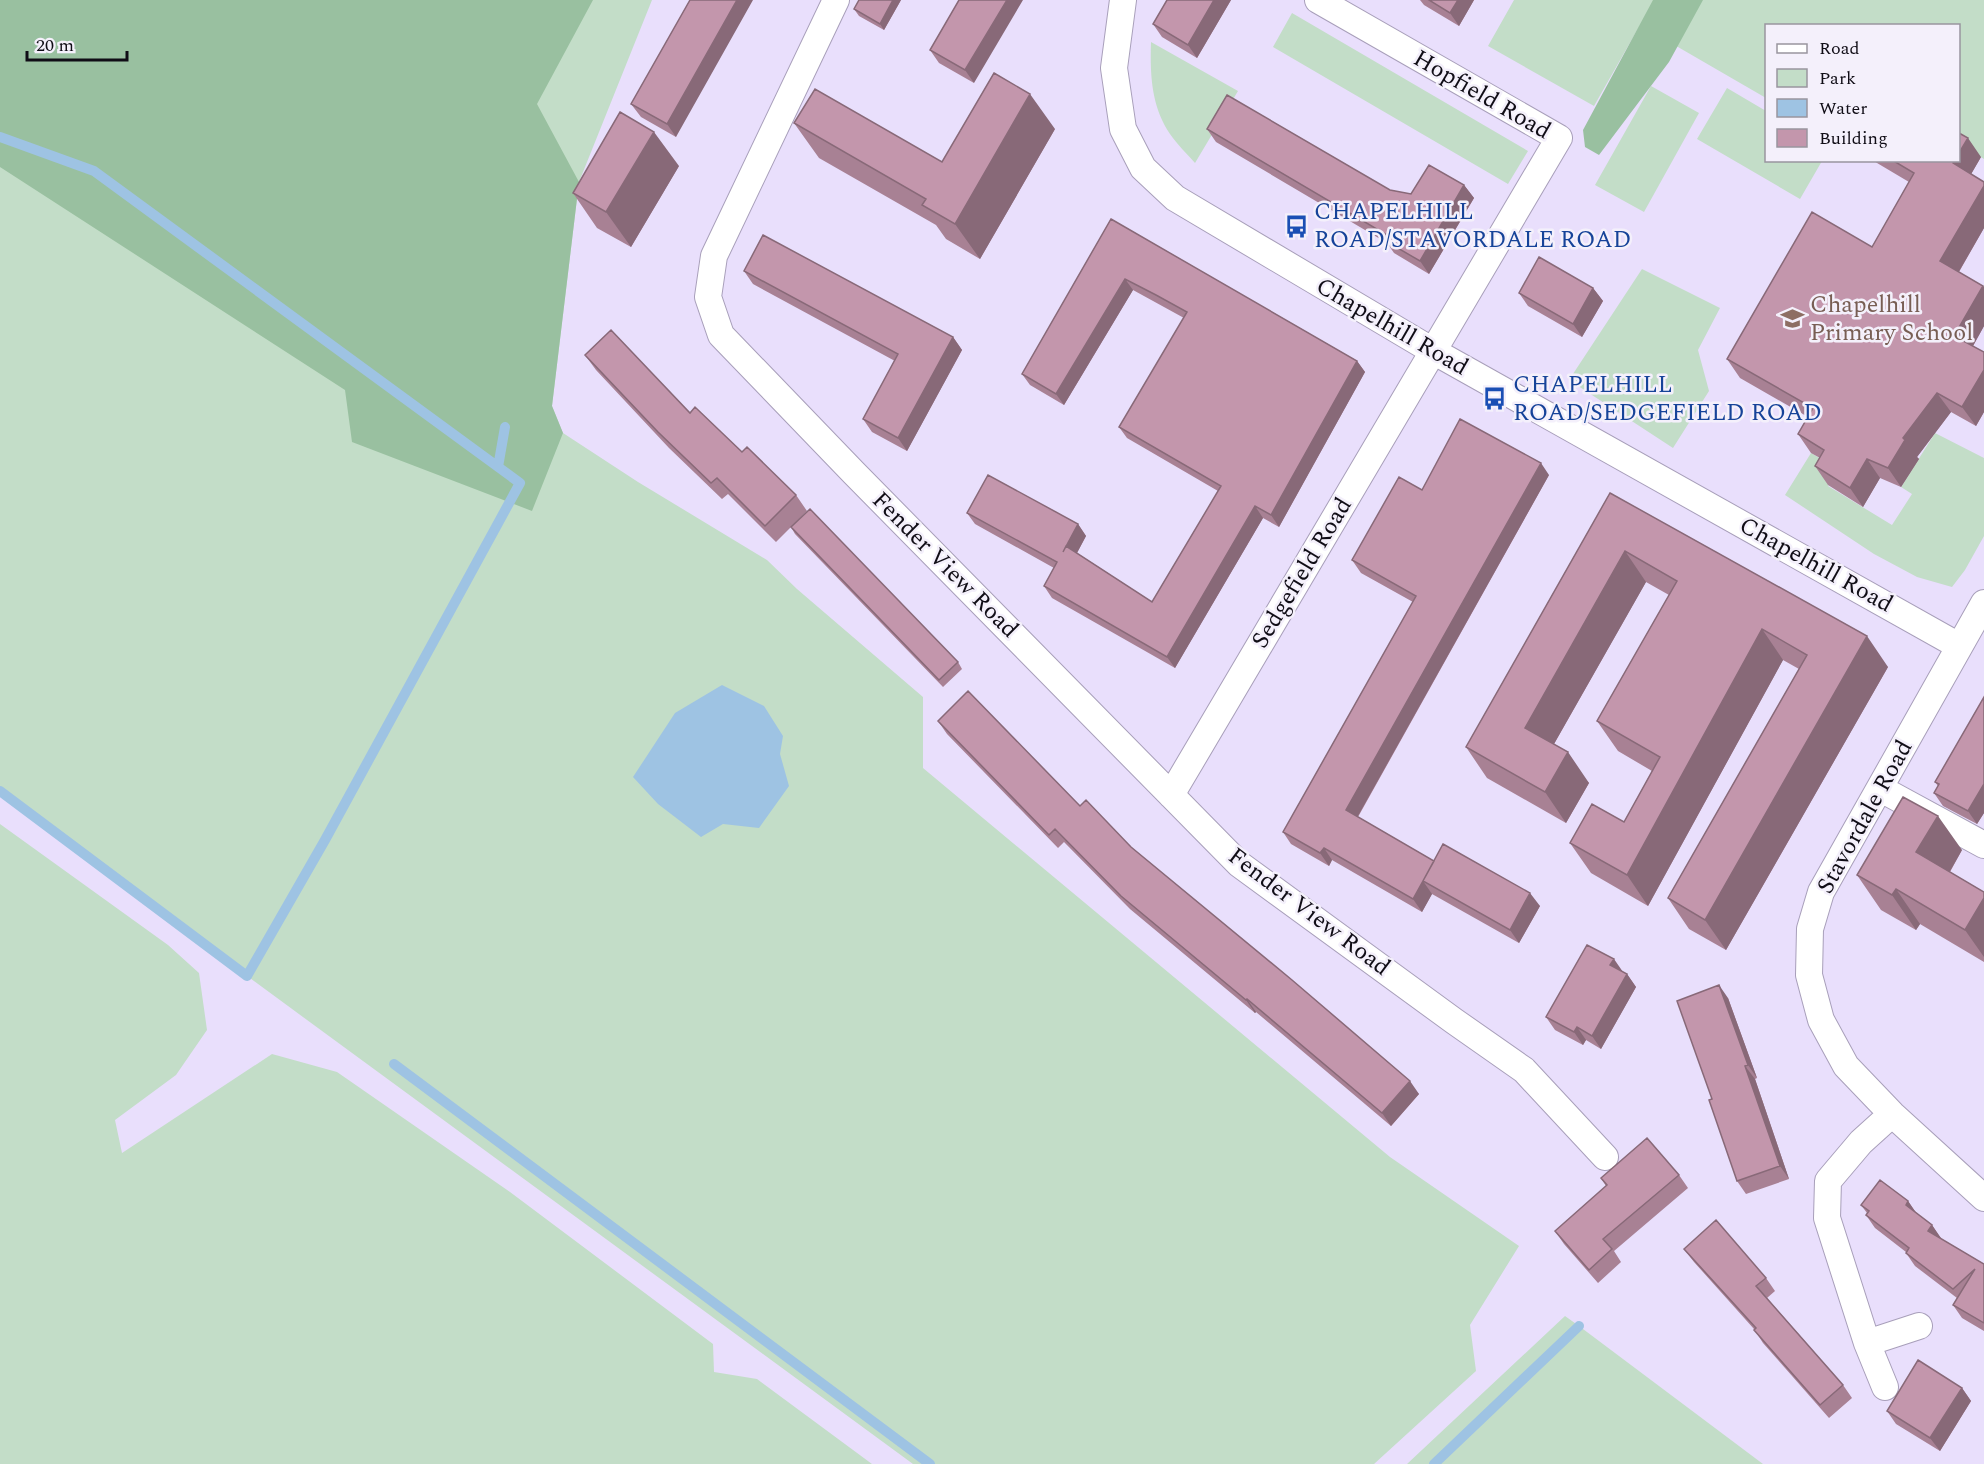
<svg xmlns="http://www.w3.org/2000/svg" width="1984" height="1464" viewBox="0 0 1984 1464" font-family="Spectral,serif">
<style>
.green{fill:#c3ddc8}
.forest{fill:#99c0a0}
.water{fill:#9ec3e3}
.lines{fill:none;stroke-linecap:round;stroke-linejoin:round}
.stream{stroke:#9ec3e3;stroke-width:10}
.minor-casing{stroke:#a89fba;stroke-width:28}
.minor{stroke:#fff;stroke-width:26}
.wall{fill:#a88194}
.shaded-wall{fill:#886978}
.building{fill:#c396ac;stroke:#886978;stroke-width:1.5}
.labels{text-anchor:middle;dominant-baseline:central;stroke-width:5;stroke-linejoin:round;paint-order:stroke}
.street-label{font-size:24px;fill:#100d16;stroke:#f4f0fb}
.transit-label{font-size:24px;fill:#164399;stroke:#f4f0fb;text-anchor:start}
.education-label{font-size:24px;fill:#785e54;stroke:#f4f0fb;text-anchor:start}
</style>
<rect width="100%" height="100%" fill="#e9dffc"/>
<!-- green -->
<path class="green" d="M0 0H652L579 182 552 406 563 433 638 482 767 560 797 589 923 697V768L1390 1157 1519 1246 1470 1325 1476 1371 1374 1464H913L0 795Z
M1514 0H1984V159L1959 144 1958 26H1766V98L1640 25 1594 106 1488 46Z
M1292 13 1528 151 1508 184 1273 47Z
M1151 42 1238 91 1195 163C1187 154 1177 144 1170 134 1151 106 1150 74 1151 42Z
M1651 86 1699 113 1644 212 1595 185Z
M1727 88 1766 111V160L1822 161 1800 199 1697 139Z
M1642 269 1720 308 1698 350 1709 391 1673 448 1569 380Z
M1935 433 1984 458V536L1965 570 1952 587 1917 577 1874 554 1785 495 1811 453 1838 469 1828 486 1892 525 1912 494 1901 487Z
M0 824 168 945 199 973 207 1030 176 1075 115 1120 122 1153 272 1054 337 1072 510 1192 713 1344 714 1372 757 1379 872 1464H0Z
M1565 1316 1579 1326 1763 1464H1407Z"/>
<!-- forest -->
<path class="forest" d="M0 0H593L537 104 579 182 552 406 563 433 532 511 352 442 345 390 0 167Z
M1653 0H1703L1669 62 1599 155 1585 147 1583 130Z"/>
<!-- water -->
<path class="water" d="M722 685 764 706 783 736 780 754 789 786 759 828 723 824 701 837 658 804 633 777 675 713Z"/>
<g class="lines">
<!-- stream -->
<path class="stream" d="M0 137 94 171 520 483 325 840 247 976 0 791
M498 467 505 427
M394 1064 930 1464
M1434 1464 1579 1326"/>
<defs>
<path id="minor" d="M836 0 714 256 708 297 721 335 854 473 1239 864 1454 1021 1524 1070 1605 1157
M1123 0 1114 68 1123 129 1143 168 1175 198 1433 351 1959 646
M1984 603 1821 892 1810 929 1809 975 1821 1020 1846 1066 1892 1114 1984 1198
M1881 789 1984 845
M1171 795 1559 138 1318 0
M1867 1343 1919 1326
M1885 1387 1867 1343 1827 1218 1828 1181 1861 1142 1892 1114"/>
</defs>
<!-- minor casing -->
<use href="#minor" class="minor-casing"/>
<!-- minor -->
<use href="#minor" class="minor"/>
</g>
<!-- wall -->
<path class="wall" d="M690 0 676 137 641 117 631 104Z
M901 0 884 30 859 16 854 9Z
M959 0 974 83 939 63 930 50Z
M1167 0H1231L1197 58 1162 37 1153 24Z
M1420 0H1474L1459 26 1424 5Z
M794 123 942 162 1055 129 980 259 946 239 936 225 819 158Z
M1207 129 1390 190 1411 194 1464 185 1474 198 1429 274 1394 253 1387 243 1216 142Z
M1981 157 1971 174 1984 182V228L1959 272 1983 286 1984 287V326L1973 346 1984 352V412L1976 426 1951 412 1917 457 1919 459 1901 487 1880 478 1863 507 1828 485 1815 466 1820 458 1811 453 1798 434 1808 417 1740 378 1727 359 1872 247 1909 182 1872 160H1959Z
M679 166 631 247 597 228 573 193Z
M1111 219 1357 361 1365 372 1279 527 1263 518 1175 668 1052 598 1044 586 1054 568 975 524 967 513 1078 524 1086 536 1077 553 1152 602 1218 491 1127 438 1119 427 1184 318 1133 290 1064 405 1030 385 1022 374Z
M744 271 953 337 962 350 907 451 872 432 863 419 895 361 753 284Z
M1593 288 1603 301 1582 337 1528 306 1519 293Z
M585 355 690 413 742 452 796 495 807 511 776 542 728 494 722 499 669 448 596 370Z
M1549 475 1358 817 1434 861 1540 906 1519 943 1432 894 1422 912 1332 860 1329 866 1291 844 1283 832 1413 602 1361 573 1352 560 1422 490Z
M1610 493 1888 667 1726 950 1689 929 1668 898 1799 669 1783 660 1648 906 1591 873 1570 843 1624 822 1652 771 1618 751 1597 721 1669 595 1646 582 1554 744 1589 783 1566 823 1487 778 1466 747Z
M791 527 958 662 962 669 943 687 795 534Z
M1984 697V813L1977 824 1943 806 1934 793 1938 786 1935 782Z
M938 721 1080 806 1131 847 1419 1094 1391 1126 1256 1012 1255 1013 1130 909 1064 842 1058 848 947 734Z
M1962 850 1950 872 1984 892V962L1920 924 1916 930 1881 910 1857 875Z
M1622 971 1627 974 1636 987 1601 1049 1586 1040 1583 1045 1555 1030 1546 1017Z
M1728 998 1757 1078 1755 1079 1789 1179 1746 1194 1737 1181 1712 1099Z
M1679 1175 1688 1188 1614 1251 1621 1262 1598 1283 1564 1244 1555 1231 1606 1186 1601 1178Z
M1908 1201 1916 1213 1932 1225 1941 1239 1984 1264V1331L1962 1318 1953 1305 1957 1298 1915 1266 1906 1253V1252L1875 1228 1866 1215 1867 1213 1861 1205Z
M1684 1249 1766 1278 1775 1291 1767 1298 1843 1385 1852 1398 1829 1418 1763 1343 1754 1329 1694 1262Z
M1962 1388 1971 1401 1940 1451 1896 1424 1887 1411Z"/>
<!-- shaded-wall -->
<path class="shaded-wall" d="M737 0H753L676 137 667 124Z
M893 0H901L884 30 880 24Z
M1007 0H1023L974 83 965 70Z
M1214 0H1231L1197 58 1188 45Z
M1458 0H1474L1459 26 1450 13Z
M1030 94 1055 129 980 259 955 224Z
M654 132 679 166 631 247 606 212Z
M1968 138 1981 157 1966 183 1953 163 1954 160H1959V153Z
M1464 185 1474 198 1429 274 1420 261Z
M1984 186V228L1954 280 1940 261Z
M1125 279 1133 290 1064 405 1056 394Z
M1983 286 1984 287V326L1968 355 1954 336Z
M1593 288 1603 301 1582 337 1573 324Z
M953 337 962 350 907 451 898 438Z
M1357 361 1365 372 1279 527 1271 515Z
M1984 370V412L1976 426 1962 407Z
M1937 393 1951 412 1917 457 1919 459 1901 487 1888 468 1903 438Z
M1867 459 1880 478 1863 507 1850 488Z
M1541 463 1549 475 1354 823 1346 810Z
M1255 506 1263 518 1175 668 1167 657Z
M1078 524 1086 536 1071 564 1063 552Z
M1625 551 1646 582 1546 758 1525 728Z
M1762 629 1783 660 1648 906 1627 875Z
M1867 636 1888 667 1726 950 1705 920Z
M1568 752 1589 783 1566 823 1545 792Z
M1984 784V813L1977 824 1968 811Z
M1938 816 1962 850 1941 887 1916 852Z
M1324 848 1332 860 1329 866 1320 853Z
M1434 861 1423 881 1432 894 1422 912 1413 899Z
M1896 889 1920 924 1916 930 1892 895Z
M1530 893 1540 906 1519 943 1510 930Z
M1984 898V957L1965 930Z
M1614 959 1623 972 1610 965Z
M1627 974 1636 987 1601 1049 1592 1036Z
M1719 985 1728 998 1757 1078 1748 1065Z
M1247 999 1256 1012 1255 1013 1246 1000Z
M1577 1027 1586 1040 1583 1045 1574 1032Z
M1745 1066 1755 1079 1789 1179 1780 1166Z
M1410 1081 1419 1094 1391 1126 1382 1113Z
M1908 1201 1917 1214 1906 1205Z
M1932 1225 1941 1238 1937 1244 1928 1231Z
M1962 1388 1971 1401 1940 1451 1930 1438Z"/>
<!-- building -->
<path class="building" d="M690 0H737L667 124 631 104Z
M859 0H893L880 24 854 9Z
M959 0H1007L965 70 930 50Z
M1167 0H1214L1188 45 1153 24Z
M1429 0H1458L1450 13Z
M994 73 1030 94 955 224 922 205 926 199 794 123 815 89 942 162Z
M1227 95 1390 190 1411 194 1429 165 1464 185 1420 261 1384 240 1387 235 1207 129Z
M620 112 654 132 606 212 573 193Z
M1959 133 1968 138 1959 153Z
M1892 160H1954L1953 163 1984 182V186L1940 261 1983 286 1954 336 1984 352V370L1962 407 1937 393 1903 438 1905 440 1888 468 1867 459 1850 488 1815 466 1824 450 1798 434 1813 408 1727 359 1812 212 1872 247 1914 173Z
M1111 219 1357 361 1271 515 1255 506 1167 657 1044 586 1057 562 967 513 988 475 1078 524 1063 552 1066 546 1152 602 1221 486 1119 427 1187 312 1156 295 1125 279 1056 394 1022 374Z
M763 235 953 337 898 438 863 419 898 354 744 271Z
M1539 257 1593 288 1573 324 1519 293Z
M611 330 690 413 695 407 742 452 747 447 796 495 765 526 717 478 711 483 658 432 585 355Z
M1460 419 1541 463 1346 810 1434 861 1413 899 1324 848 1320 853 1283 832 1416 596 1352 560 1399 477 1422 490Z
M1610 493 1867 636 1705 920 1668 898 1807 655 1762 629 1627 875 1570 843 1592 804 1624 822 1660 757 1597 721 1677 581 1625 551 1525 728 1568 752 1545 792 1466 747Z
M810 509 958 662 939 680 791 527Z
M968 691 1080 806 1086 800 1131 847 1292 980 1410 1081 1382 1113 1247 999 1246 1000 1121 896 1055 829 1049 835 938 721Z
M1984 697V784L1968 811 1934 793 1939 784 1935 782Z
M1903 797 1938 816 1916 852 1984 892V898L1965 930 1896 889 1892 895 1857 875Z
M1443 844 1530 893 1510 930 1423 881Z
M1587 945 1614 959 1610 965 1627 974 1592 1036 1577 1027 1574 1032 1546 1017Z
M1719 985 1748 1065 1745 1066 1780 1166 1737 1181 1709 1100 1712 1099 1677 1001Z
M1647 1138 1679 1175 1603 1239 1612 1249 1589 1270 1555 1231 1607 1185 1601 1178Z
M1880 1180 1908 1201 1906 1205 1932 1225 1928 1231 1984 1264V1323L1953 1305 1975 1269 1953 1289 1906 1253 1909 1248 1866 1215 1869 1211 1861 1205Z
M1716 1220 1766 1278 1756 1286 1843 1385 1820 1405 1754 1330 1756 1328 1684 1249Z
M1918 1360 1962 1388 1930 1438 1887 1411Z"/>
<!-- icons -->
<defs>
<symbol id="bus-bare" viewBox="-9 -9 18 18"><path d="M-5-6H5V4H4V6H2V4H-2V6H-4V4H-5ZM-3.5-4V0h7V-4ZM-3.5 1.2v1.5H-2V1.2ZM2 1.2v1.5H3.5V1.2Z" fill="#1a4fb4" stroke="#f4f0fb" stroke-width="2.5" paint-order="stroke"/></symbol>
<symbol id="school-bare" viewBox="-9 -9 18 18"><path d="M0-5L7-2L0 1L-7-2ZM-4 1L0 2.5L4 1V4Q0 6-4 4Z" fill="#8d6e63" stroke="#f4f0fb" stroke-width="2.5" paint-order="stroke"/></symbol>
</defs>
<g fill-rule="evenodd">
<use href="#bus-bare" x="1280" y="210" width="33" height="33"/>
<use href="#school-bare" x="1776" y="302" width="33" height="33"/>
<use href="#bus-bare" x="1478" y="382" width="33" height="33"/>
</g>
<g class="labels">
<!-- street labels -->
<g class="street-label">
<text transform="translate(1482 95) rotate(30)">Hopfield Road</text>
<text transform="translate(1392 327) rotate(30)">Chapelhill Road</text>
<text transform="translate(945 565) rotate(45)">Fender View Road</text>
<text transform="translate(1816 565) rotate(29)">Chapelhill Road</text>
<text transform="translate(1302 573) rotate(-59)">Sedgefield Road</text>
<text transform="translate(1865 817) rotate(-61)">Stavordale Road</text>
<text transform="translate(1309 912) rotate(37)">Fender View Road</text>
</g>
<!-- transit labels -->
<g class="transit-label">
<text x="1314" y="212">CHAPELHILL<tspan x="1314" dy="28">ROAD/STAVORDALE ROAD</tspan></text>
<text x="1513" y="385">CHAPELHILL<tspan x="1513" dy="28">ROAD/SEDGEFIELD ROAD</tspan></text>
</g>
<!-- education labels -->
<g class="education-label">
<text x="1810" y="305">Chapelhill<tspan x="1810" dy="28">Primary School</tspan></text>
</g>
</g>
<!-- legend -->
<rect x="1765" y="24" width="195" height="138" fill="#f4f0fb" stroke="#99959f" stroke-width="1.5"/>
<rect x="1777" y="44" width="30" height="9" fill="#ffffff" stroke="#99959f" stroke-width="1.5"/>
<text x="1819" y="54" font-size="18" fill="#100d16">Road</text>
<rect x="1777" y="69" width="30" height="18" fill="#c3ddc8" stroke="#99959f" stroke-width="1.5"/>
<text x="1819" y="84" font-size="18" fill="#100d16">Park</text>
<rect x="1777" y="99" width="30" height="18" fill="#9ec3e3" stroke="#99959f" stroke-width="1.5"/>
<text x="1819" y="114" font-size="18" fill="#100d16">Water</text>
<rect x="1777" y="129" width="30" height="18" fill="#c396ac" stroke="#99959f" stroke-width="1.5"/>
<text x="1819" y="144" font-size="18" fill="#100d16">Building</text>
<!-- scale -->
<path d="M27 51v9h100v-9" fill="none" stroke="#100d16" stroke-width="3"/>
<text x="36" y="51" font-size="18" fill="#100d16" stroke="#f4f0fb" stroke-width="4.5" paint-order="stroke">20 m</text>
</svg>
